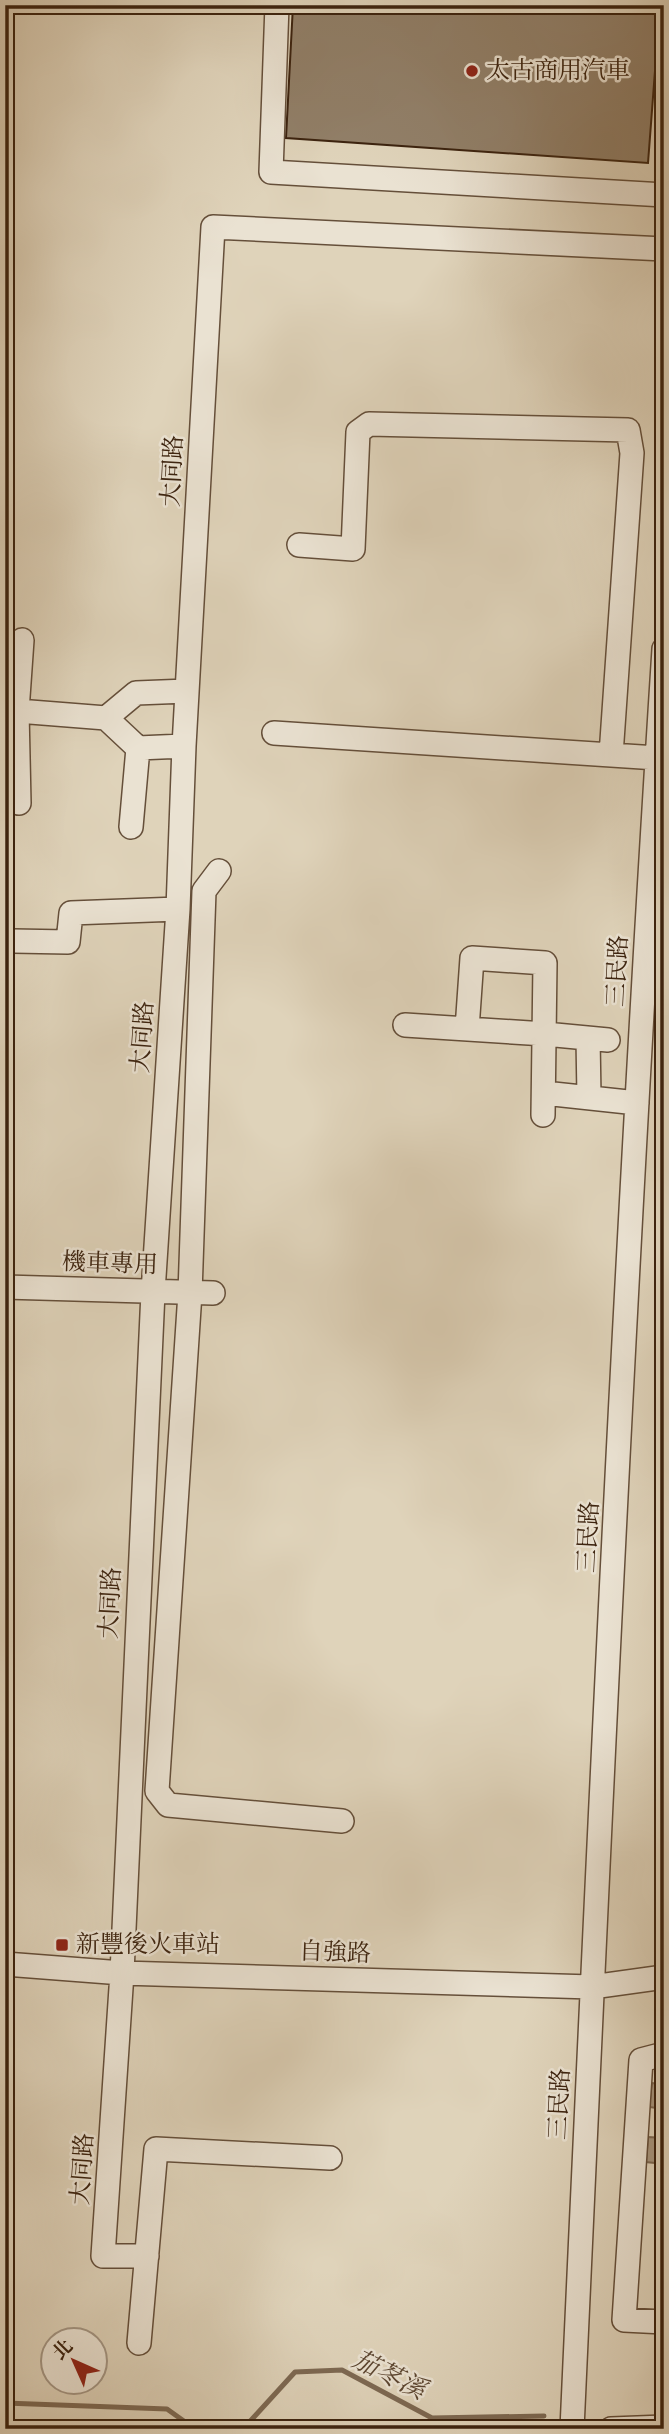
<svg xmlns="http://www.w3.org/2000/svg" width="669" height="2434" viewBox="0 0 669 2434" font-family="'Libre Bodoni','Noto Serif TC',serif">
<style>
.water{fill:#a89780;stroke:#7d6953;stroke-width:2}
.lines{fill:none;stroke-linecap:round;stroke-linejoin:round}
.stream{stroke:#7d6953;stroke-width:5}
.building{fill:#917f68;stroke:#3c230f;stroke-width:2}
.minor-casing{stroke:#654f3a;stroke-width:26}
.minor{stroke:#eae2d2;stroke-width:23}
.poi-dot{fill:#8f2418;stroke:#eae2d2;stroke-width:2.5}
.labels{text-anchor:middle;dominant-baseline:central;stroke-width:5;stroke-linejoin:round;paint-order:stroke}
.poi-label{font-size:24px;fill:#3c230f;stroke:#eae2d2;text-anchor:start}
.street-label{font-size:24px;fill:#3c230f;stroke:#eae2d2}
.water-label{font-size:26px;font-style:italic;fill:#5c4631;stroke:#eae2d2}
</style>
<rect width="100%" height="100%" fill="#dfd3ba"/>
<filter id="stains"><feTurbulence type="fractalNoise" baseFrequency=".00286" numOctaves="4"/><feColorMatrix values="0 0 0 0 .2 0 0 0 0 .09 0 0 0 0 .02 0 0 0 .5 -.17"/></filter>
<radialGradient id="worn" r=".72"><stop offset=".6" stop-color="#630" stop-opacity="0"/><stop offset="1" stop-color="#630" stop-opacity=".3"/></radialGradient>
<!-- water -->
<path class="water" d="M652 2083 664 2085V2109L649 2107Z
M648 2137 664 2138V2164L646 2162Z"/>
<g class="lines">
<!-- stream -->
<path class="stream" d="M5 2403 167 2409 195 2429
M243 2429 295 2372 342 2370 432 2418 544 2416"/>
</g>
<!-- building -->
<path class="building" d="M293 5H660L648 163 286 138Z"/>
<g class="lines">
<defs>
<path id="minor" d="M277 5 271 172 664 195
M299 545 353 549 358 432 369 424 628 430 632 453 611 755
M5 710 106 718 138 748 184 746
M106 718 136 693 187 691
M274 733 657 758
M19 803 17 711 22 640
M131 827 138 748
M219 871 204 891 190 1293 157 1791 168 1805 342 1821
M13 941 68 942 71 913 178 909
M405 1025 545 1034 608 1040
M467 1029 472 958 545 963 543 1115
M588 1038 589 1097
M544 1093 637 1103
M5 1287 213 1293
M5 1964 122 1973 592 1987 664 1977
M664 2054 641 2060 624 2320 664 2322
M147 2256H103L122 1973 153 1292 178 909 184 746 213 227 664 249
M139 2343 156 2149 330 2158
M572 2429C599 1835 626 1242 664 649
M611 2429 664 2427"/>
</defs>
<!-- minor casing -->
<use href="#minor" class="minor-casing"/>
<!-- minor -->
<use href="#minor" class="minor"/>
</g>
<!-- markers -->
<g class="poi-dot">
<circle cx="472" cy="71" r="7"/>
<rect x="55" y="1938" width="14" height="14" rx="3.5"/>
</g>
<g class="labels">
<!-- poi labels -->
<g class="poi-label">
<text x="486" y="71">太古商用汽車</text>
<text x="76" y="1945">新豐後火車站</text>
</g>
<!-- street labels -->
<g class="street-label">
<text transform="translate(173 471) rotate(-87)">大同路</text>
<text transform="translate(618 971) rotate(-87)">三民路</text>
<text transform="translate(143 1037) rotate(-86)">大同路</text>
<text transform="translate(110 1264) rotate(2)">機車專用</text>
<text transform="translate(589 1537) rotate(-87)">三民路</text>
<text transform="translate(111 1603) rotate(-87)">大同路</text>
<text transform="translate(335 1953) rotate(2)">自強路</text>
<text transform="translate(560 2104) rotate(-87)">三民路</text>
<text transform="translate(83 2169) rotate(-86)">大同路</text>
</g>
<!-- water labels -->
<g class="water-label">
<text transform="translate(389 2375) rotate(26)">茄苳溪</text>
</g>
</g>
<!-- margin -->
<rect width="669" height="2434" fill="none" stroke="#dfd3ba" stroke-width="28"/>
<rect x="7" y="7" width="655" height="2420" fill="none" stroke="#3c230f" stroke-width="3.5"/>
<rect x="14" y="14" width="641" height="2406" fill="none" stroke="#3c230f" stroke-width="2"/>
<!-- north arrow -->
<g transform="translate(74 2361) rotate(315)"><circle r="33" fill="#eae2d2" stroke="#a49684" stroke-width="2"/>
<path d="M0-5L12 26L0 18L-12 26Z" fill="#8f2418"/>
<text y="-10" font-size="19" font-weight="bold" text-anchor="middle" fill="#3c230f">北</text>
</g>
<rect width="100%" height="100%" filter="url(#stains)"/>
<rect width="100%" height="100%" fill="url(#worn)"/>
</svg>
